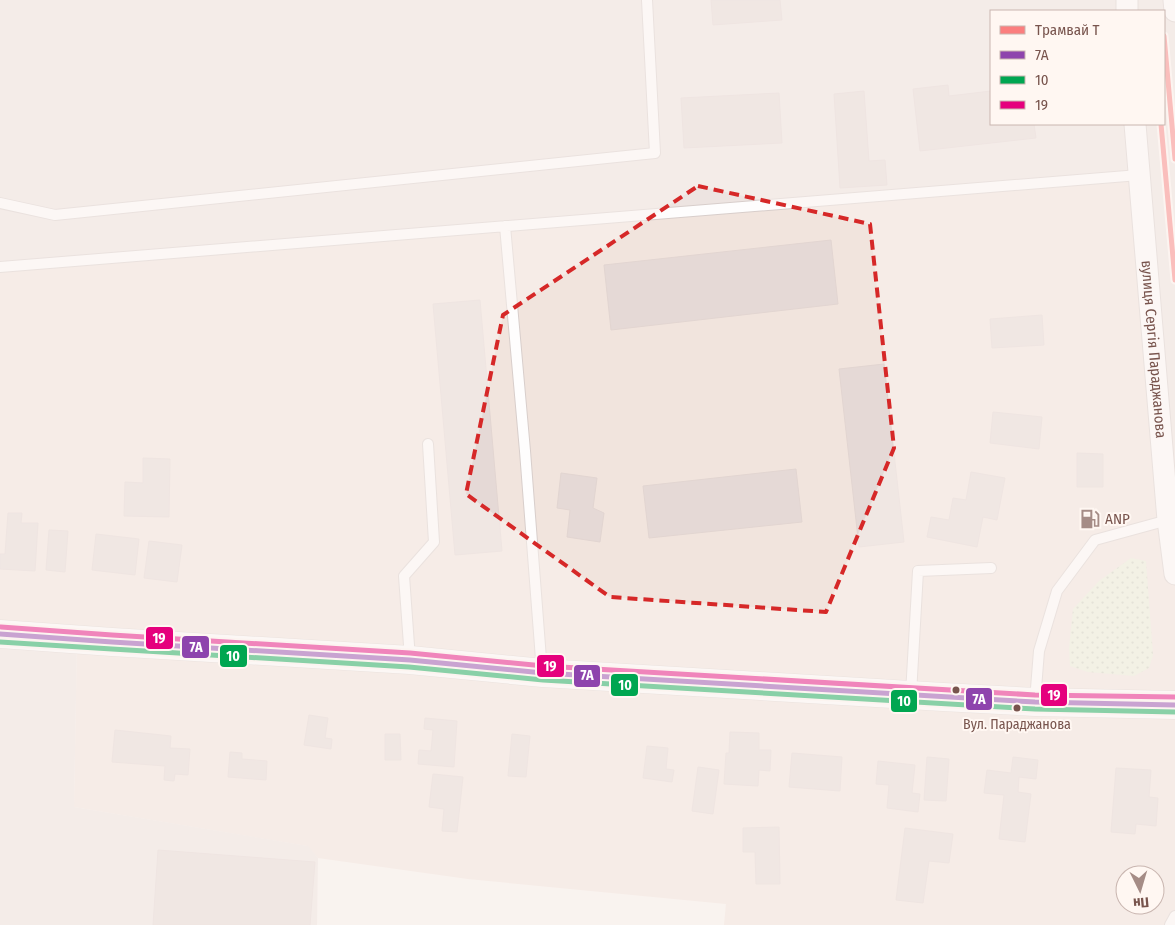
<svg xmlns="http://www.w3.org/2000/svg" width="1175" height="925" viewBox="0 0 1175 925" font-family="'Fira Sans Condensed',sans-serif">
<style>
.residential{fill:#f1e4dd;fill-rule:evenodd}
.industrial{fill:#ede4e1;fill-rule:evenodd}
.grass{fill:url(#grass-dots)}
.building{fill:#e5d9d6;stroke:#e2d5d1}
.lines{fill:none;stroke-linecap:round;stroke-linejoin:round}
.service-casing{stroke:#d8cecb;stroke-width:12}
.minor-casing{stroke:#d8cecb;stroke-width:23}
.secondary-casing{stroke:#dad0cc;stroke-width:29}
.service{stroke:#fefdfd;stroke-width:10}
.minor{stroke:#fefdfd;stroke-width:21}
.secondary{stroke:#fefdfd;stroke-width:28}
.bus-1-casing{stroke:#fff7f2;stroke-width:9}
.bus-2-casing{stroke:#fff7f2;stroke-width:9}
.bus-3-casing{stroke:#fff7f2;stroke-width:9}
.bus-1{stroke:#8e44ad;stroke-width:5}
.bus-2{stroke:#00a651;stroke-width:5}
.bus-3{stroke:#e5007d;stroke-width:5}
.tram-1-casing{stroke:#fff7f2;stroke-width:9}
.tram-1{stroke:#fb7e7e;stroke-width:5}
.marked{fill:none;stroke:#d62828;stroke-width:4;stroke-dasharray:10 6;stroke-linejoin:round}
.bus-dot{fill:#78544d;stroke:#fff7f2;stroke-width:2}
.labels{text-anchor:middle;dominant-baseline:central;stroke-width:4;stroke-linejoin:round;paint-order:stroke}
.bus-label{font-size:14px;fill:#78544d;stroke:#fff7f2}
.street-label{font-size:15px;fill:#78544d;stroke:#fff7f2}
.poi-label{font-size:15px;fill:#78544d;stroke:#fff7f2;text-anchor:start}
.line-badge{stroke:#fff7f2;stroke-width:2}
.badge-label{font-size:14px;text-anchor:middle;font-weight:bold;fill:#fff}
</style>
<defs>
<pattern id="grass-dots" width="8" height="8" patternUnits="userSpaceOnUse" patternTransform="scale(1.25)"><rect width="8" height="8" fill="#eaefda"/><path d="M2 2h.1M6 6h.1" fill="none" stroke="#cccfbd" stroke-width="1.8" stroke-linecap="round"/></pattern>
</defs>
<rect width="100%" height="100%" fill="#f9f3ef"/>
<!-- residential -->
<path class="residential" d="M1139 175 1175 534V925H724L726 904 468 879 318 858 307 846 74 807 77 639 0 634V267ZM1125 875H1155V905H1125Z"/>
<!-- industrial -->
<path class="industrial" d="M0 0H1175V534L1139 175 0 267ZM991 11H1164V124H991Z
M0 634 77 639 74 807 308 846 318 858 317 925H0Z"/>
<!-- grass -->
<path class="grass" d="M1131 558 1146 561 1153 655 1149 668 1134 676 1088 672 1070 666 1069 648 1073 609 1099 581Z"/>
<!-- building -->
<path class="building" d="M711 0H780L782 20 713 25Z
M948 85 949 96 991 91V124H1034L1036 138 920 151 913 89Z
M864 91 869 161 885 160 887 185 840 188 834 94Z
M779 93 782 143 684 148 681 98Z
M831 240 838 304 611 330 604 265Z
M480 300 502 551 455 555 433 304Z
M1042 315 1044 345 992 348 990 319Z
M884 364 904 542 859 547 839 369Z
M993 412 1042 417 1039 449 990 443Z
M1077 453 1103 454V487H1077Z
M143 458 170 459 169 517 124 516 125 482 143 483Z
M796 469 802 522 649 538 643 486Z
M971 472 1005 478 997 520 983 517 977 547 927 537 931 517 949 520 953 498 966 500Z
M561 473 597 478 593 508 604 513 600 542 567 537 570 510 557 508Z
M8 513H22L21 523H38L35 571 0 569V554H5Z
M49 530 68 531 65 572 46 570Z
M96 534 139 539 135 575 92 570Z
M149 541 182 545 177 582 144 578Z
M309 715 328 718 325 738 332 739 331 749 304 745Z
M425 718 457 721 454 767 418 764 419 750 431 751 433 730 424 729Z
M115 730 171 736 170 748 190 749 188 775 175 774 174 781 164 780 165 766 112 762Z
M730 732 759 733V750H771L770 771 759 770 758 786 724 784 726 753H729Z
M385 734H400L401 760H385Z
M512 734 530 736 526 777 508 776Z
M647 746 668 748 666 769 674 770 672 782 643 778Z
M230 752 242 753V759L267 761 266 780 228 777Z
M792 753 842 757 840 791 789 787Z
M927 757 949 759 946 801 924 800Z
M1013 757 1038 760 1036 779 1019 777 1018 792 1031 794 1025 842 999 839 1004 795 984 793 987 770 1011 773Z
M878 761 915 765 912 793 920 794 918 812 887 808 889 785 876 784Z
M698 767 719 770 713 814 692 811Z
M1116 768 1151 770 1149 797 1158 798 1156 826 1136 824 1135 834 1111 832Z
M433 774 463 777 457 832 442 831 444 809 429 807Z
M779 827 780 884H756L755 852H743V828Z
M905 828 953 834 949 863 929 861 923 903 896 900Z
M158 850 315 862 310 925H153Z"/>
<g class="lines">
<defs>
<path id="service" d="M0 203 55 215 655 153 647 0
M505 226 525 451 542 672
M0 267 1139 175
M410 659 404 576 434 542 428 444
M911 694 918 571 991 568
M1035 701 1039 651 1057 591 1095 540 1168 520
M1170 925 1175 916"/>
<g id="minor">
<path d="M1127 0V11"/>
<path d="M1174 0 1175 11"/>
<path id="s1" d="M1135 124 1168 520 1175 574"/>
</g>
<path id="secondary" d="M0 634 112 642 410 660 543 673 943 697 1035 702 1175 705"/>
</defs>
<!-- service casing -->
<use href="#service" class="service-casing"/>
<!-- minor casing -->
<use href="#minor" class="minor-casing"/>
<!-- secondary casing -->
<use href="#secondary" class="secondary-casing"/>
<!-- service -->
<use href="#service" class="service"/>
<!-- minor -->
<use href="#minor" class="minor"/>
<!-- secondary -->
<use href="#secondary" class="secondary"/>
<defs>
<path id="bus-1" d="M0 634 112 642 410 660 543 673 1035 702 1175 705"/>
<path id="bus-2" d="M0 642 112 649 409 667 543 680 1035 709 1175 712"/>
<path id="bus-3" d="M1 627 112 635 410 653 544 666 1035 695 1175 697"/>
</defs>
<!-- bus-1 casing -->
<use href="#bus-1" class="bus-1-casing"/>
<!-- bus-2 casing -->
<use href="#bus-2" class="bus-2-casing"/>
<!-- bus-3 casing -->
<use href="#bus-3" class="bus-3-casing"/>
<!-- bus-1 -->
<use href="#bus-1" class="bus-1"/>
<!-- bus-2 -->
<use href="#bus-2" class="bus-2"/>
<!-- bus-3 -->
<use href="#bus-3" class="bus-3"/>
<defs>
<path id="tram-1" d="M1164 36 1175 159
M1161 124 1175 280"/>
</defs>
<!-- tram-1 casing -->
<use href="#tram-1" class="tram-1-casing"/>
<!-- tram-1 -->
<use href="#tram-1" class="tram-1"/>
</g>
<!-- marked area -->
<path d="M0 0H1175V925H0ZM698 186 870 224 894 448 826 612 610 597 466 494 503 315Z" fill="#f9f3ef" fill-opacity=".55" fill-rule="evenodd"/>
<path class="marked" d="M698 186 870 224 894 448 826 612 610 597 466 494 503 315Z"/>
<!-- icons -->
<defs>
<symbol id="fuel-bare" viewBox="-9 -9 18 18"><path d="M-5.5-6h7V0h2V4h1.3V-2.5L3-4.5l.8-.8L6-3V5H2.5V1h-1V6h-7ZM-4.2-4.7v3.2H.2V-4.7Z" fill="#a58c86" stroke="#fff7f2" stroke-width="2.5" paint-order="stroke"/></symbol>
</defs>
<g fill-rule="evenodd">
<use href="#fuel-bare" x="1076" y="505" width="28" height="28"/>
</g>
<!-- markers -->
<g class="bus-dot">
<circle cx="956" cy="690" r="4.5"/>
<circle cx="1017" cy="708" r="4.5"/>
</g>
<g class="labels">
<!-- bus labels -->
<g class="bus-label">
<text x="1017" y="724">Вул. Параджанова</text>
</g>
<!-- street labels -->
<g class="street-label">
<text stroke="none"><textPath href="#s1" startOffset="226">вулиця Сергія Параджанова</textPath></text>
</g>
<!-- poi labels -->
<g class="poi-label">
<text x="1105" y="519">ANP</text>
</g>
</g>
<g class="line-badge">
<rect x="145" y="626" width="29" height="24" rx="5" fill="#e5007d"/>
<rect x="181" y="635" width="29" height="24" rx="5" fill="#8e44ad"/>
<rect x="219" y="644" width="29" height="24" rx="5" fill="#00a651"/>
<rect x="536" y="654" width="29" height="24" rx="5" fill="#e5007d"/>
<rect x="573" y="664" width="28" height="24" rx="5" fill="#8e44ad"/>
<rect x="610" y="673" width="29" height="24" rx="5" fill="#00a651"/>
<rect x="1040" y="683" width="28" height="24" rx="5" fill="#e5007d"/>
<rect x="965" y="687" width="28" height="24" rx="5" fill="#8e44ad"/>
<rect x="890" y="689" width="28" height="24" rx="5" fill="#00a651"/>
</g>
<g class="badge-label">
<text x="159" y="643">19</text>
<text x="196" y="652">7А</text>
<text x="233" y="661">10</text>
<text x="550" y="671">19</text>
<text x="587" y="680">7А</text>
<text x="625" y="690">10</text>
<text x="1054" y="700">19</text>
<text x="979" y="704">7А</text>
<text x="904" y="706">10</text>
</g>
<!-- legend -->
<rect x="990" y="10" width="175" height="115" fill="#fff7f2" stroke="#c9b6b0"/>
<rect x="1000" y="26" width="25" height="8" fill="#fb7e7e" stroke="#c9b6b0"/>
<text x="1035" y="35" font-size="15" fill="#78544d">Трамвай Т</text>
<rect x="1000" y="51" width="25" height="8" fill="#8e44ad" stroke="#c9b6b0"/>
<text x="1035" y="60" font-size="15" fill="#78544d">7А</text>
<rect x="1000" y="76" width="25" height="8" fill="#00a651" stroke="#c9b6b0"/>
<text x="1035" y="85" font-size="15" fill="#78544d">10</text>
<rect x="1000" y="101" width="25" height="8" fill="#e5007d" stroke="#c9b6b0"/>
<text x="1035" y="110" font-size="15" fill="#78544d">19</text>
<!-- north arrow -->
<g transform="translate(1140 890) rotate(175)"><circle r="24" fill="#fff7f2" stroke="#c9b6b0"/>
<path d="M0-4L9 19L0 12L-9 19Z" fill="#a58c86"/>
<text y="-8" font-size="14" font-weight="bold" text-anchor="middle" fill="#78544d">Пн</text>
</g>
</svg>
